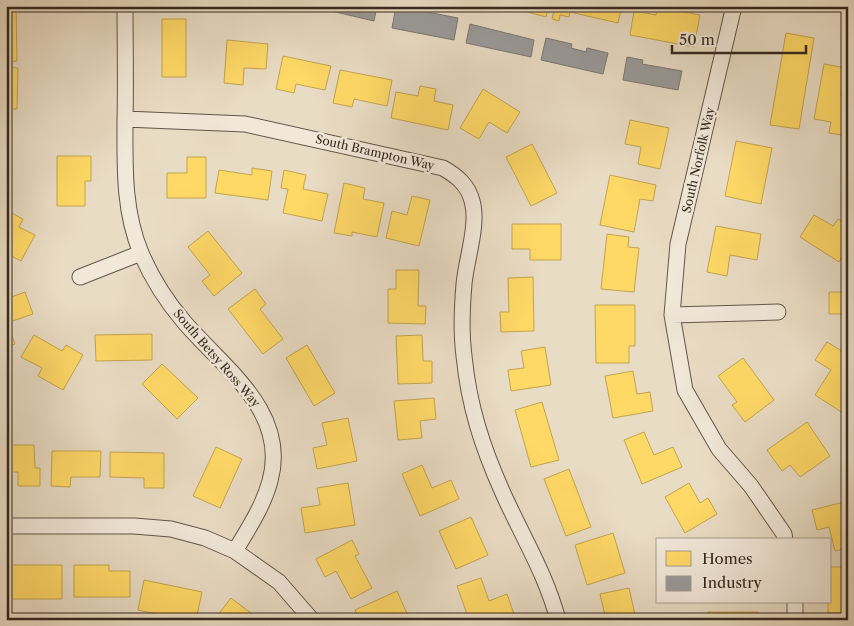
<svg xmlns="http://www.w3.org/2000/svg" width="854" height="626" viewBox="0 0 854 626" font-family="'Libre Caslon Text',serif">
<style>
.homes{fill:#ffd966;stroke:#c2a450}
.industry{fill:#999;stroke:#7b7774}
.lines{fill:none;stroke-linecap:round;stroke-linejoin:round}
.street-casing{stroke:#625648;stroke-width:17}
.street{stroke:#f1e8d9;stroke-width:15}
.labels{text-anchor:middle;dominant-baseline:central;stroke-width:5;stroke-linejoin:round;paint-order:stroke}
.street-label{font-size:12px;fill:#35291e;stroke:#f1e8d9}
</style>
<rect width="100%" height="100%" fill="#e9dcc4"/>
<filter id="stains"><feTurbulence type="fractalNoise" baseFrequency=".004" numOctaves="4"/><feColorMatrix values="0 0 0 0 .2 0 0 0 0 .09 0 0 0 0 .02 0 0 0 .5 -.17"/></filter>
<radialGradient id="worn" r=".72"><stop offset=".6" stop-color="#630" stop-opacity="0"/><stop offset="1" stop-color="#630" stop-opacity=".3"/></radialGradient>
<!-- homes -->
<path class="homes" d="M6 6H16L17 61 6 62Z
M505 6H549L546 17Z
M555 6H622L618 23 570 12 569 17 560 15 559 21 552 19Z
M657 7 700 15 694 47 630 35 634 11 656 15Z
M162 19H186V77H162Z
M786 33 814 38 799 129 770 125Z
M227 40 268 44 266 69 244 68 243 85 224 83Z
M283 56 331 66 325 90 296 84 294 93 276 89Z
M824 64 846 68 841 95 848 97V149L846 148 848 136 829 133 831 122 814 119Z
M6 67 18 68 17 109H6Z
M340 70 392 80 387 106 354 99 352 107 333 103Z
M420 86 436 89 434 101 453 105 448 130 391 118 396 92 418 96Z
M483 89 520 112 507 133 489 122 479 139 460 128Z
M630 120 669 128 660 169 638 164 641 147 625 144Z
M736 141 772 148 761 204 725 196Z
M532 144 557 193 531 206 506 157Z
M57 156H91V181H85V206H57Z
M187 157H206V198H167V173H187Z
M252 168 272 171 268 200 215 193 219 170 252 175Z
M284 170 306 175 303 189 328 194 322 221 283 213 288 189 281 188Z
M610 175 656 185 653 201 640 199 634 232 600 225Z
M344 183 365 188 363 199 384 203 377 237 352 232V236L334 233Z
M412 196 430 200 419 246 386 238 392 211 407 215Z
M6 210 23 219 19 227 35 235 21 261 6 253Z
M814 215 833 226 838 219 848 225 844 233 848 235V247L839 262 800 237Z
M512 224H561V260H530V249H512Z
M716 226 761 234 757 260 730 255 727 276 707 272Z
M208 231 242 273 214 296 202 281 210 275 188 247Z
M607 234 629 237 628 247 639 248 634 292 601 289Z
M396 270H419L418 306H426L425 324 388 323V289H396Z
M533 277 534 331 501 332 500 312H509L508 278Z
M255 289 266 304 260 309 283 339 263 354 228 309Z
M25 292 33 314 7 323 15 344 6 347V299Z
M829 292H848V314H829Z
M595 305H635V346H629V363H596Z
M152 334V360L96 361 95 335Z
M34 335 62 351 66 345 83 355 63 390 38 376 42 368 21 357Z
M422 335 423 361H432V383L398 384 396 336Z
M827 342 848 355 846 415 815 395 831 370 815 360Z
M307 345 335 393 314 406 286 358Z
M545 347 551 385 511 391 508 370 524 368 521 351Z
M743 358 774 400 745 422 732 405 737 402 718 376Z
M162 364 198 398 177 419 142 384Z
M633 371 637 394 650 392 653 411 613 418 605 376Z
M434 398 436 419 420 421 422 438 398 440 394 401Z
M542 402 559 460 531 467 515 410Z
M348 418 357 461 317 469 313 448 327 445 322 423Z
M807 422 830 456 800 477 790 465 782 471 767 450Z
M644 432 654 455 673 447 682 467 642 484 624 440Z
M6 445H34L35 468H40V486H18V472H6Z
M216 447 242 459 220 508 193 496Z
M52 451H101L100 477H71L70 487 51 486Z
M110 452 164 453V488H144V478L110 477Z
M422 465 432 488 451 480 459 499 420 516 402 474Z
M569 469 591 527 566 536 544 479Z
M348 483 355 525 305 533 301 508 320 505 317 488Z
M689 483 700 503 708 498 717 514 685 533 665 497Z
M848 501V548L835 551 829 527 817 530 812 510Z
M471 517 488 555 456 569 439 531Z
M613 533 625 573 587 585 575 545Z
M352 540 359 554 355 556 372 588 351 599 336 571 325 577 316 559Z
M10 565H62V599H9Z
M74 565H109V571H130V597H74Z
M830 567H848V613H828V602H830Z
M481 578 489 601 507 594 514 614 496 620H469L457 586Z
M144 580 202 592 196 620H183L138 610Z
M629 588 636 619 640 620H606L600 594Z
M397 591 409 618 404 620H359L355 610Z
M231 598 260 620H214Z
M708 612H758V620H708Z"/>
<!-- industry -->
<path class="industry" d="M310 6H377L374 21Z
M396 6 458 18 454 40 392 28Z
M470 24 534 40 531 57 466 43Z
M546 38 572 44 571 48 586 52 587 48 608 53 603 74 541 60Z
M627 57 643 60 642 64 682 71 678 90 623 80Z"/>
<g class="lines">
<defs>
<path id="street" d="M125 6C125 44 126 82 125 120 125 165 123 210 141 253 152 279 167 302 185 323 224 368 289 412 270 481 263 507 248 529 235 551
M734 6 678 244 672 315 685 390 719 449 751 486 784 534 785 540
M125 119 245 124 443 168C457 176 468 185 472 201 479 224 466 260 464 284 462 307 461 333 464 356 469 406 482 446 502 491 521 534 546 574 558 620
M80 277 141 253
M672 315 778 312
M6 526H134L171 529 205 538 235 551 279 582 312 620
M795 620V602"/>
</defs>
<!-- street casing -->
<use href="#street" class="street-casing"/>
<!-- street -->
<use href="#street" class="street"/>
</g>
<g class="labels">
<!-- street labels -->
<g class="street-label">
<text transform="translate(375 152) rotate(13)">South Brampton Way</text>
<text transform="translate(698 160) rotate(-77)">South Norfolk Way</text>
<text transform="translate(217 358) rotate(49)">South Betsy Ross Way</text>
</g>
</g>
<!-- margin -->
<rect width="854" height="626" fill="none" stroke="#e9dcc4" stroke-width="25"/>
<rect x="8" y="8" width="839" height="611" fill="none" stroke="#35291e" stroke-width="2.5"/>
<rect x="12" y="12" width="829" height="601" fill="none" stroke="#35291e"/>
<!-- legend -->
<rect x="656" y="538" width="175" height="65" fill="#f1e8d9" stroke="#a69c8e"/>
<rect x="666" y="551" width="25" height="15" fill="#ffd966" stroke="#a69c8e"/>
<text x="702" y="564" font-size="15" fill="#35291e">Homes</text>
<rect x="666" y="576" width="25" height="15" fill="#999999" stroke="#a69c8e"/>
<text x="702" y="588" font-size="15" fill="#35291e">Industry</text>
<!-- scale -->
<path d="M672 45v8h134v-8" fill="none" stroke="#35291e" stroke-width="2.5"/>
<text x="679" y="45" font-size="15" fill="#35291e" stroke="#f1e8d9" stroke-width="4" paint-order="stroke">50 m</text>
<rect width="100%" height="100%" filter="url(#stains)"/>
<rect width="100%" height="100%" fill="url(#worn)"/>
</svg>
